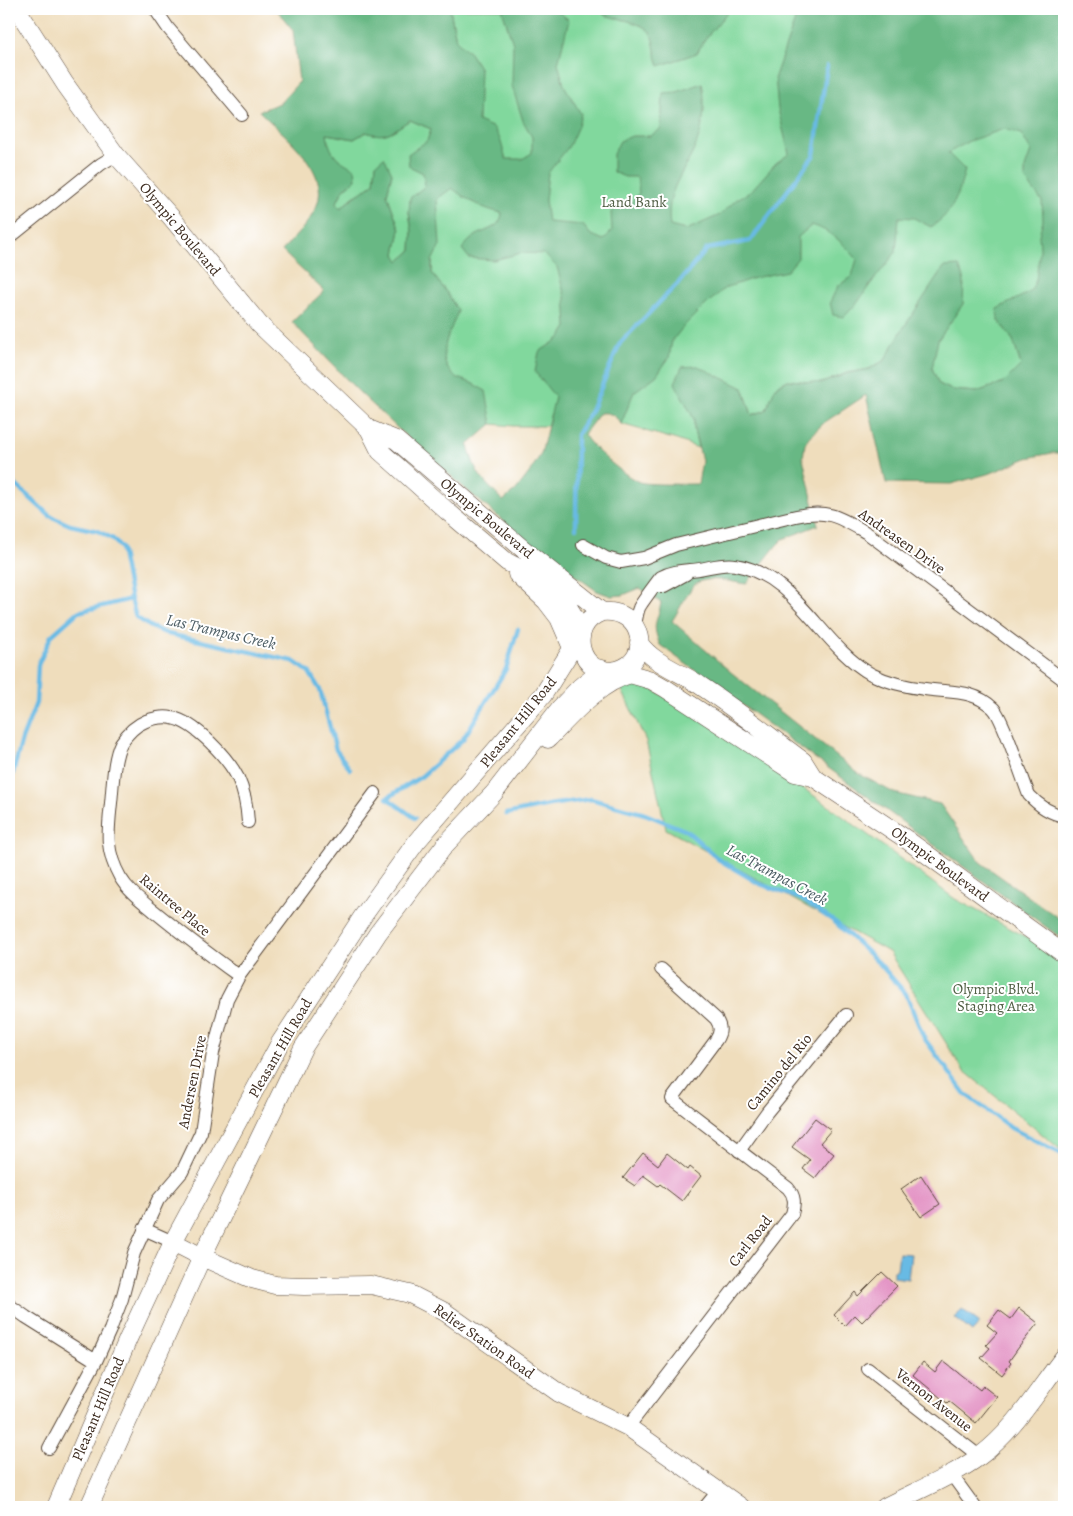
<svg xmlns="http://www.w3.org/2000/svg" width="1073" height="1516" viewBox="0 0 1073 1516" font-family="Alegreya,serif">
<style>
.green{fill:#81d89d;stroke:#5e815e}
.forest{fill:#68b884;stroke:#527151;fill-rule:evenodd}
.water{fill:#68bae4;stroke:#527281}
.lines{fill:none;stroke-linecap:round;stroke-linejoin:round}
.stream{stroke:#68bae4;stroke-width:4.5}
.building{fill:#e496c6}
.street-casing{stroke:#564536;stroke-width:14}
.secondary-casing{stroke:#564536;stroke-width:19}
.street{stroke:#fff;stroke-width:12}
.secondary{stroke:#fff;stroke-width:18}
.labels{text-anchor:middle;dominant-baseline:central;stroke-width:4;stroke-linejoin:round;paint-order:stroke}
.park-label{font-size:15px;fill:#505e44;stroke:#fff}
.street-label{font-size:15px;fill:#3b2a1e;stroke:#fff}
.water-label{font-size:16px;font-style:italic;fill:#4b5c63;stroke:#fff}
</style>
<rect width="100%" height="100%" fill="#fff"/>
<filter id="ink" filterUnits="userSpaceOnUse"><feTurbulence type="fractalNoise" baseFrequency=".02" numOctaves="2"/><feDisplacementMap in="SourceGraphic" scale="10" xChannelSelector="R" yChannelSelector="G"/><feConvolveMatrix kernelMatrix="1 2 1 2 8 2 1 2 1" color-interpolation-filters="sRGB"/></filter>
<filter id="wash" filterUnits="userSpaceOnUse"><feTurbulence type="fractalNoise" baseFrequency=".0096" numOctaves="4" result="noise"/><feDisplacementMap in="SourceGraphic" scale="20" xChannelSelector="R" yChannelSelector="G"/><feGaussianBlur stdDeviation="1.12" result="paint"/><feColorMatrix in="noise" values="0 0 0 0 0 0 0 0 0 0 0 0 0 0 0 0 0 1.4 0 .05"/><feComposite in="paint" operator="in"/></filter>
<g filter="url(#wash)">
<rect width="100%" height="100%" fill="#efddbc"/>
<!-- green -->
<path class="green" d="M450 9H1064V322L1007 332 1013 340 1021 365 1004 382 977 392 952 390 939 384 932 368 936 345 885 360 869 369 847 373 822 383 788 380 776 386 767 410 752 415 743 388 680 390 694 419V430L698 448 677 440 621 424 630 400 551 413 547 426H513L492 424 483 425 435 350 432 273 435 182 455 35Z
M410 120 431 129C425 147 421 167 426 187L409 212 412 231 411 251 399 262 395 254 400 230 387 194 392 173 376 164 374 183 364 191 353 197 341 208 336 204 343 190 356 179 329 148 327 134 354 139 366 132C387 139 392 131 410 120Z
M628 682 647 687 678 703 826 804 955 899 1064 957V1152L963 1070 889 952 666 829 646 741 619 684Z"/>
<!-- forest -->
<path class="forest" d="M276 9H450L456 40 470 53 480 69 478 121 494 128 500 139 506 159H522L532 153V137L523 121 512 86 513 44 502 9H550L559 12 569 20 558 63 564 85 581 114 578 126 569 146 548 173 545 200 548 222 583 225 590 234 603 240 612 231 611 212 620 204 631 203 639 193 637 177H625L613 172V154L620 141 632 136H650L661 129 663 93 677 92 702 83C707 107 703 132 692 154 678 181 666 194 670 226L686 230 720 215 737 199 750 192 776 163 789 154 778 109 775 76 799 9H1064V453H1052L1027 458 991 473 951 484 886 483 866 395 825 422 809 437 805 444 803 458 818 525 783 539 776 546 746 584C731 582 708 575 695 584 690 588 677 614 672 621L732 673 859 774 894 793 940 804 980 862 1064 922V940L660 645C651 623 657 624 661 603L640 588 623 595 611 596 597 591 533 546 468 491 409 439 356 389 292 322 324 291 282 251C294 237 311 222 317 205 331 169 281 133 259 111L280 103 299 82 293 30ZM410 120 431 129 427 141 408 154 409 166 423 173 425 186 410 198 409 212 412 231 411 251 399 261 395 254 400 230 387 194 392 173 384 157 376 164 374 183C363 192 352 197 341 208L336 204 343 190 356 179 355 169C337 159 330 155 327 134L354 139 366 132C387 139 392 131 410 120ZM1004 129 1021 134 1031 151 1025 168V179L1042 201 1043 220 1039 235 1040 249 1036 280 1030 292 997 309 998 320 1013 340 1021 365 1004 382 977 392 952 390 939 384 932 368 938 340 963 304 964 281 959 266 944 267 902 330 885 360 869 369 848 373 822 383 788 380 776 386 766 410 752 415 743 388 698 366 682 367 675 383 694 419V430L702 461 698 484C687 484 647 485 639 482 625 476 590 447 584 434L600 413C610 412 615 415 621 424L634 392 656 376 669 358 672 341 684 326 699 311 725 288 754 278 787 271 798 258V237L812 225C831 231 844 244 857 259L852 276 838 286 830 302 833 315 844 317 858 302 869 286 896 252 899 217 914 218 931 227C954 212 958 196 965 170L948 153 969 141ZM452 188C468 201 483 209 502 213 501 228 487 229 477 235 471 238 466 244 462 249L469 258 494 260 521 253 544 254 557 267 565 297 567 327 560 338 539 352 535 372 555 397 541 454 529 473 516 490 503 501C482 479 476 476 468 445L492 424 486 391C480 388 475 384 469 382 464 380 458 379 454 376 433 357 451 332 458 311L447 293 432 273V261L440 245 437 199Z
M601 9H730L705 39 697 53 659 66C655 56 655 44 651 34 645 22 617 19 604 15Z"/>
<!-- water -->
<path class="water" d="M899 1253 911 1254 908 1279 893 1277V1272L897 1269Z
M962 1309 980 1323 972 1332 955 1318Z"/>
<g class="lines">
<!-- stream -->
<path class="stream" d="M9 479 50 516 70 525 98 531 113 539 121 548 131 599 136 617 151 627 168 634 293 661 309 672 320 690 336 750 350 769
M576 528 577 435 591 411 620 343 681 280 707 249 750 241 814 155 827 66
M9 788 22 739 36 703 38 665 51 636 78 612 131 599
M506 814 549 805 591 799 645 814 687 831 718 859 760 884 801 899 835 922 879 963 906 994 924 1038 965 1094 1011 1128 1064 1155
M415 818 387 798 422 776 463 739 506 669 518 629"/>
</g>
<g id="blocks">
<!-- building -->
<path class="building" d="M815 1118 831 1130 820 1143 834 1154 815 1178 803 1169 810 1160 792 1147Z
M643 1153 658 1165 667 1153 688 1170 690 1167 701 1176 682 1201 660 1184 658 1186 643 1175 635 1186 623 1178Z
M921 1175 940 1204 921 1217 901 1189Z
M882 1272 897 1286 862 1322 855 1315 845 1326 834 1315 855 1292 858 1296Z
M1019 1308 1038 1323 1019 1347 1009 1361 1011 1363 1002 1375 981 1358 990 1348 986 1345 997 1333 987 1325 999 1310 1011 1319Z
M943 1361 980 1390 983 1386 997 1397 976 1423 949 1401 947 1403 913 1375 923 1362 935 1372Z"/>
</g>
</g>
<g filter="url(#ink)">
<use href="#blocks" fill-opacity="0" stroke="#564536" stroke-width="1"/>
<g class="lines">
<defs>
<path id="street" d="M155 9 168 28 242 115
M9 238 101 164 116 155
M583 545 606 558 621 562 644 558 676 545 796 516C828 509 839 517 867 533L1064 680
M655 586H664L686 574
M635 626C636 620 637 613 639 608 640 605 659 579 661 577 670 572 680 571 690 570 704 570 721 562 735 565 796 575 820 645 871 674 887 682 908 687 925 689 951 693 973 689 993 708 1003 717 1022 778 1029 795 1039 806 1049 813 1064 816
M239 976C210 955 182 934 154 911 142 901 128 891 120 877 105 850 108 832 111 803 113 785 113 759 121 743 127 734 136 725 146 721 155 718 163 716 172 718 195 722 228 758 238 778 245 793 247 806 248 822
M739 1151 767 1112 846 1015
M144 1229 173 1242
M9 1305 26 1317 96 1361
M868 1369 979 1456
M628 1427 792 1214C795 1203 795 1196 788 1188L672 1099 716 1040C721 1032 721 1027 716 1019L661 969
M49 1448 96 1361 110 1330 122 1299 134 1253 158 1200 182 1172 201 1132 213 1053 227 999 239 976 375 793
M951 1474 975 1507
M705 1507 719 1490"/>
<path id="secondary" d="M17 9 65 84 116 155 171 217 259 324 369 429 396 440 523 549 602 612C644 608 653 661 617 670 580 679 565 625 602 612
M369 429 380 451 447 511 507 562 537 577 562 596 582 630
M517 574 546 601 559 618 572 648
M639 643C655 665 680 671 701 686 736 709 769 736 803 761L813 777 903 837 1064 954
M616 670 651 680 665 688 795 773 813 777
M548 739C570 717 599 682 631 674
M173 1242 202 1257 252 1279 275 1285 304 1286 371 1285 410 1294 445 1312 559 1393 628 1427 741 1507
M56 1507 128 1339 173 1242 280 1043 363 916 417 841 543 695 580 636
M89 1507 202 1257 303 1048 378 933 445 845 494 793 560 708 580 687 602 669
M885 1507C916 1491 951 1477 980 1456 1015 1430 1037 1391 1064 1357"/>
</defs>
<!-- street casing -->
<use href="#street" class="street-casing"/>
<!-- secondary casing -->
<use href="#secondary" class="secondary-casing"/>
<!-- street -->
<use href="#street" class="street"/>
<!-- secondary -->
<use href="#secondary" class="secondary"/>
</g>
</g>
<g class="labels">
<!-- park labels -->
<g class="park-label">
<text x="634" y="202">Land Bank</text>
<text x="996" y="989">Olympic Blvd.<tspan x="996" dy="17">Staging Area</tspan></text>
</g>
<!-- street labels -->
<g class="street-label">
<text transform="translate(180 229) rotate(50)">Olympic Boulevard</text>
<text transform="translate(487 518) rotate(40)">Olympic Boulevard</text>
<text transform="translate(902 541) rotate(35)">Andreasen Drive</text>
<text transform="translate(518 722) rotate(-51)">Pleasant Hill Road</text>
<text transform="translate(940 864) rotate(36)">Olympic Boulevard</text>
<text transform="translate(175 905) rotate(40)">Raintree Place</text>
<text transform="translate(280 1048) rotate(-60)">Pleasant Hill Road</text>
<text transform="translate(779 1072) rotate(-51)">Camino del Rio</text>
<text transform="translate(192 1082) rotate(-79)">Andersen Drive</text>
<text transform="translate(750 1241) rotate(-52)">Carl Road</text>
<text transform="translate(484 1341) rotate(35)">Reliez Station Road</text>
<text transform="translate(934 1400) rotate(38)">Vernon Avenue</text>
<text transform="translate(98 1409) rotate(-67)">Pleasant Hill Road</text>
</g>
<!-- water labels -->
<g class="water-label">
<text transform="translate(221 632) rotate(13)">Las Trampas Creek</text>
<text transform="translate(777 875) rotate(28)">Las Trampas Creek</text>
</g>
</g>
<!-- margin -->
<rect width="1073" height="1516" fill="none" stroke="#fff" stroke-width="30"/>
</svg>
